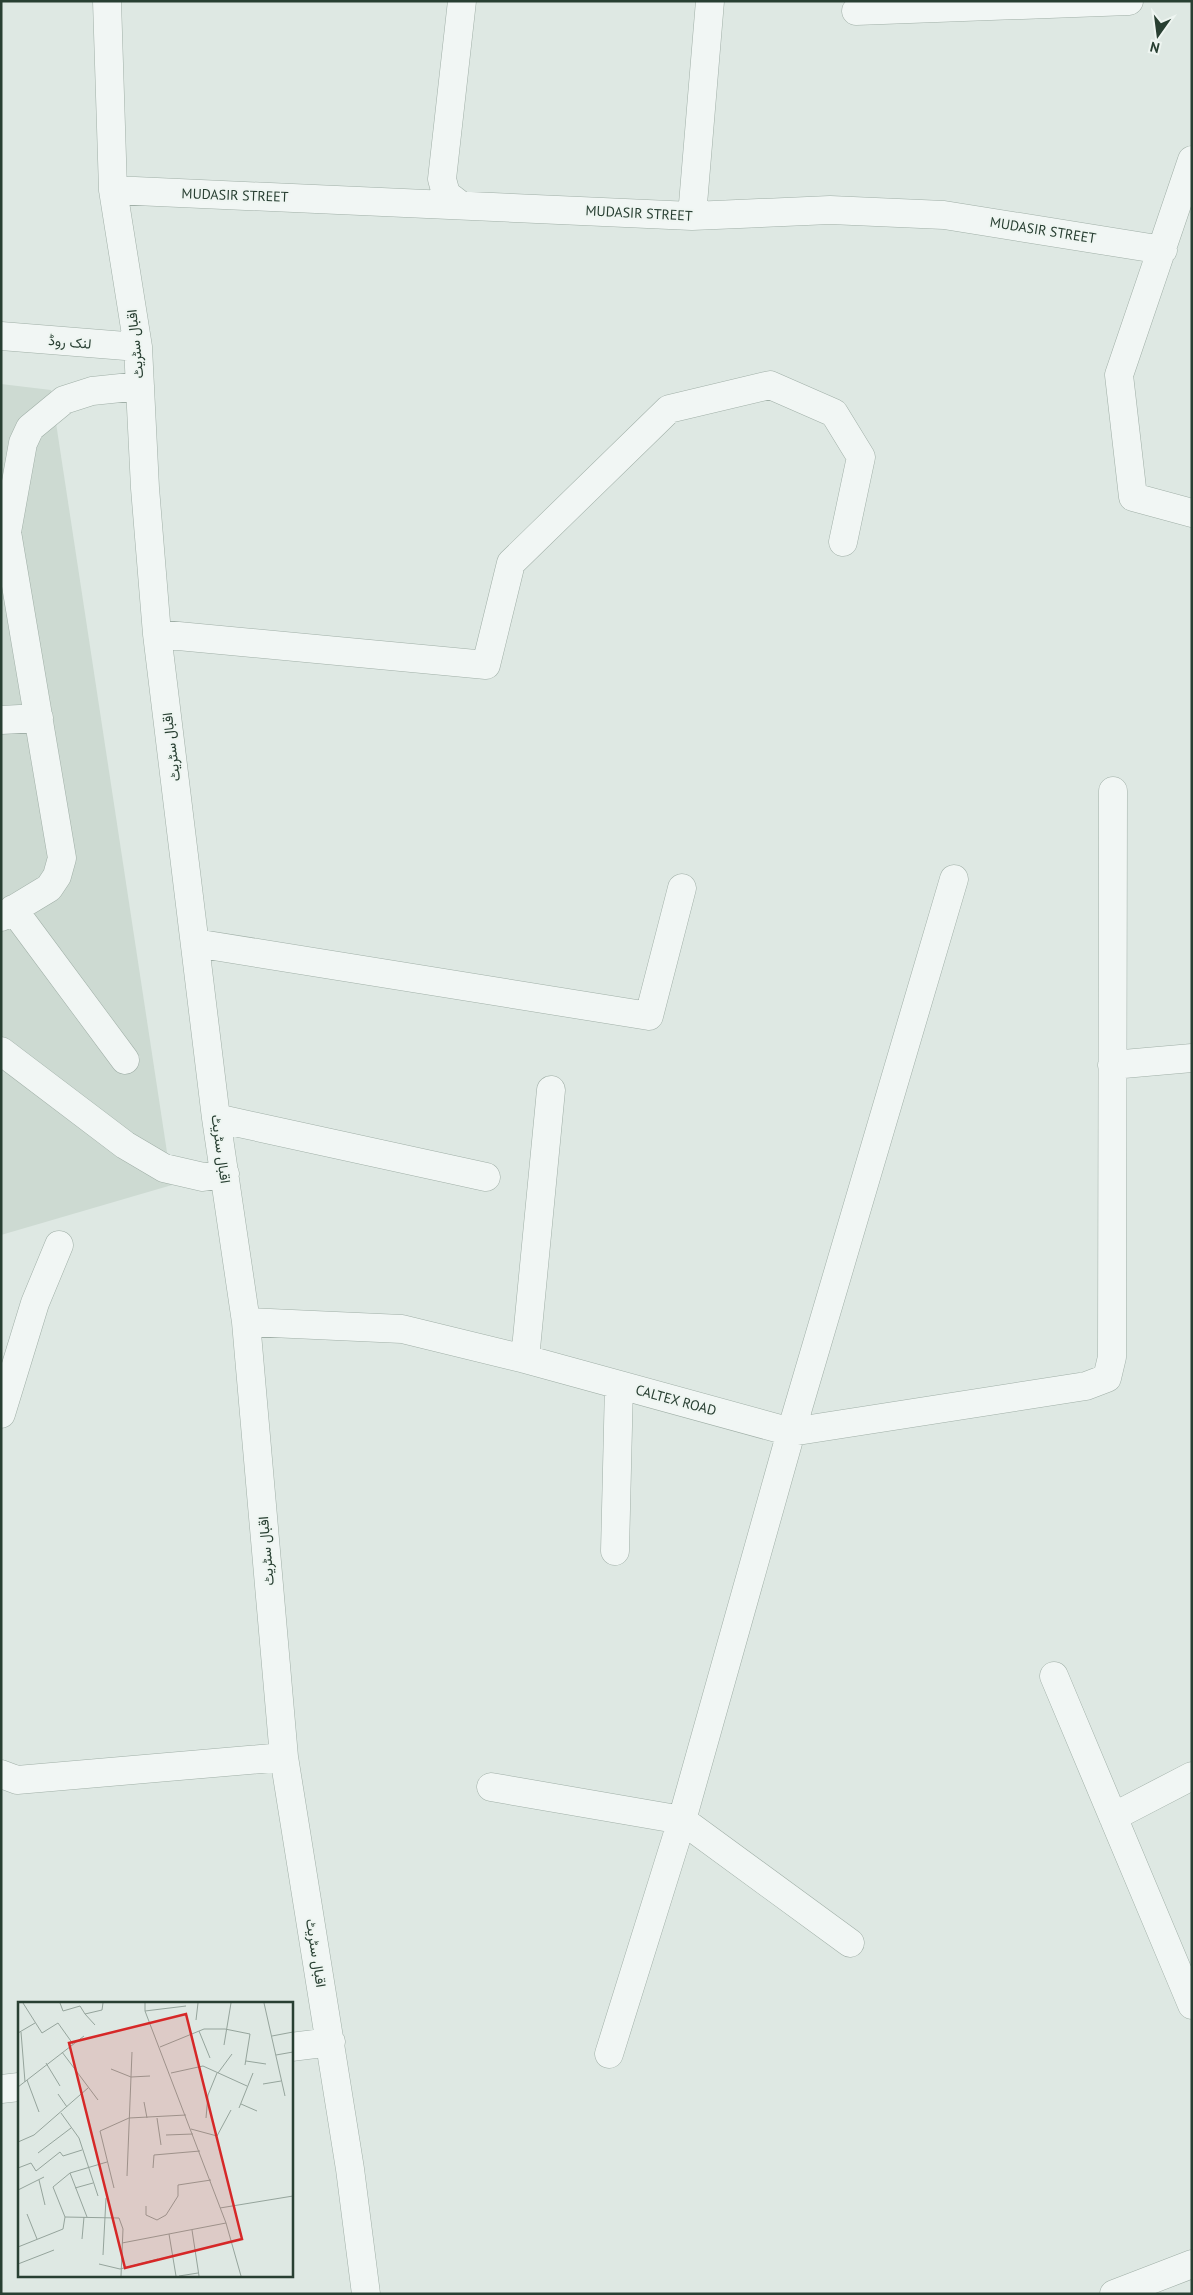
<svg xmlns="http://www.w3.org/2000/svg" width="1193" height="2295" viewBox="0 0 1193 2295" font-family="'PT Sans',Vazirmatn,sans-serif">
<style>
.built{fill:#cddad2}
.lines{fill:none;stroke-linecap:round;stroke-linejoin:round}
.minor-casing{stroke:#a0afa7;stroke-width:29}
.minor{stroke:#f1f6f4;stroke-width:28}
.labels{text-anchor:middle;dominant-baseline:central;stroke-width:4;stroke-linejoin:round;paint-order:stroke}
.street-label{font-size:14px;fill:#283f32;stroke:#eef5f1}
.inset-road{fill:none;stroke:#95a49c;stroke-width:1}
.view{fill:#d62828;fill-opacity:0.15;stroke:#d62828;stroke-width:2.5}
.inset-edge{fill:none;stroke:#283f32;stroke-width:2.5}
</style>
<rect width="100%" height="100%" fill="#dee8e3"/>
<!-- built -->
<path class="built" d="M1 384 51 390 172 1185 1 1235Z"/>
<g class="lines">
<defs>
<path id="minor" d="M107 1 113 190 138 347 145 488 157 634 216 1118 246 1322 284 1757 350 2169 366 2294
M856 11 1129 1
M1192 160 1119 375 1133 497 1192 513
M113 190 692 216 830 210 944 215 1163 250
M459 204 446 194 442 179 462 1
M692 216 710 1
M1 336 138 347
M157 634 486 665 511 563 669 409 770 385 834 413 861 457 843 542
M1 720 39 718
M13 909 125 1060
M1 917 49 888 57 876 62 858 7 532 23 443 30 428 64 400 92 391 140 386
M195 943 649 1016 682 888
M1 1051 125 1145 164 1168 203 1177 225 1174
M1112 1065 1192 1058
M216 1118 486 1177
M246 1322 402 1329 525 1359 791 1432 1086 1386 1107 1378 1112 1357 1113 791
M525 1359 551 1090
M1 1414 35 1303 59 1245
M615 1551 619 1385
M1054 1676 1192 2005
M1 1774 17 1780 284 1757
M491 1787 682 1820 850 1943
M1113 1817 1192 1776
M291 2047 331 2042
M609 2054 682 1820 791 1432 954 879
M1 2089 19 2087
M1114 2294 1192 2264"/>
</defs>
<!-- minor casing -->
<use href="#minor" class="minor-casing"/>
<!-- minor -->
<use href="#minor" class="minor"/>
</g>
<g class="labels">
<!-- street labels -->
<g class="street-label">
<text transform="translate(235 195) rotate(2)">MUDASIR STREET</text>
<text transform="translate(639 213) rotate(3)">MUDASIR STREET</text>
<text transform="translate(1043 230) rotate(9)">MUDASIR STREET</text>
<text transform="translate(70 342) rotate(5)">لنک روڈ</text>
<text transform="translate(135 344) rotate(-96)">اقبال سٹریٹ</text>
<text transform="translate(171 747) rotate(-97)">اقبال سٹریٹ</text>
<text transform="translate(221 1149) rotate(82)">اقبال سٹریٹ</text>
<text transform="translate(676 1400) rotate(15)">CALTEX ROAD</text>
<text transform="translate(266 1551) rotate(-95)">اقبال سٹریٹ</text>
<text transform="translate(316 1953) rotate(81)">اقبال سٹریٹ</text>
</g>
</g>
<!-- overview -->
<g transform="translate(18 2002)">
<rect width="275" height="275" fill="#dee8e3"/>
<path class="inset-road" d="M5 1 24 31 40 21 55 42M42 1 45 9 62 4 67 12M127 1V9L208 221 223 274M246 1 267 94M127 9 168 4M178 18 180 1M77 23 67 12 84 8 85 1M181 29 192 56M3 30 7 80M0 31 17 21M254 34 275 30M206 43 213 1M142 45 186 27H207L232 32 227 63M44 50 80 98M258 53 275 50M228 59 248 62M28 61 42 84M93 67 113 75 132 74M153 71 185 64 229 84M200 71 214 52M9 78 21 110M245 82 263 79M0 85 66 34M40 92 49 105M126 100 129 116M223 102 239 109M221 106 235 71M43 111 61 136 80 194M139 116 143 143M188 116 190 93 199 71M173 127 199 134 213 108M148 133 175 132M0 140 16 133 70 86M20 151 53 126M0 166 13 161 18 169 42 150 45 154 64 148M135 166 136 153 182 149M52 171 69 215M109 174 114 50M21 178 27 203M57 186 75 181M96 186 82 129 111 116 168 113M0 188 26 175M128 204V213L139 218 148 213 160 194V183L193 178M202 206 275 194M9 212 19 237M47 215 101 216 105 227 103 274M174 228 181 274M151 232 158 274M64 237 66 215M104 241 208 221M0 245 45 227 47 215 35 185 52 171 89 160M85 253 88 196M0 262 36 248M81 262 102 267 140 257M161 274 180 271"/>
<path class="view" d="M168 12 224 237 107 266 51 41Z"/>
<rect width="275" height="275" class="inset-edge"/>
</g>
<!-- border -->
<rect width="1193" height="2295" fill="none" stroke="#283f32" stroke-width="5"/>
<!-- north arrow -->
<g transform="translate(1158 35) rotate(194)" stroke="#eef5f1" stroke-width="4" paint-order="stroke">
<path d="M0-4L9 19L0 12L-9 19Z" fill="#283f32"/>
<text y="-8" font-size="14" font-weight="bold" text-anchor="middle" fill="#283f32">N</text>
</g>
</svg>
